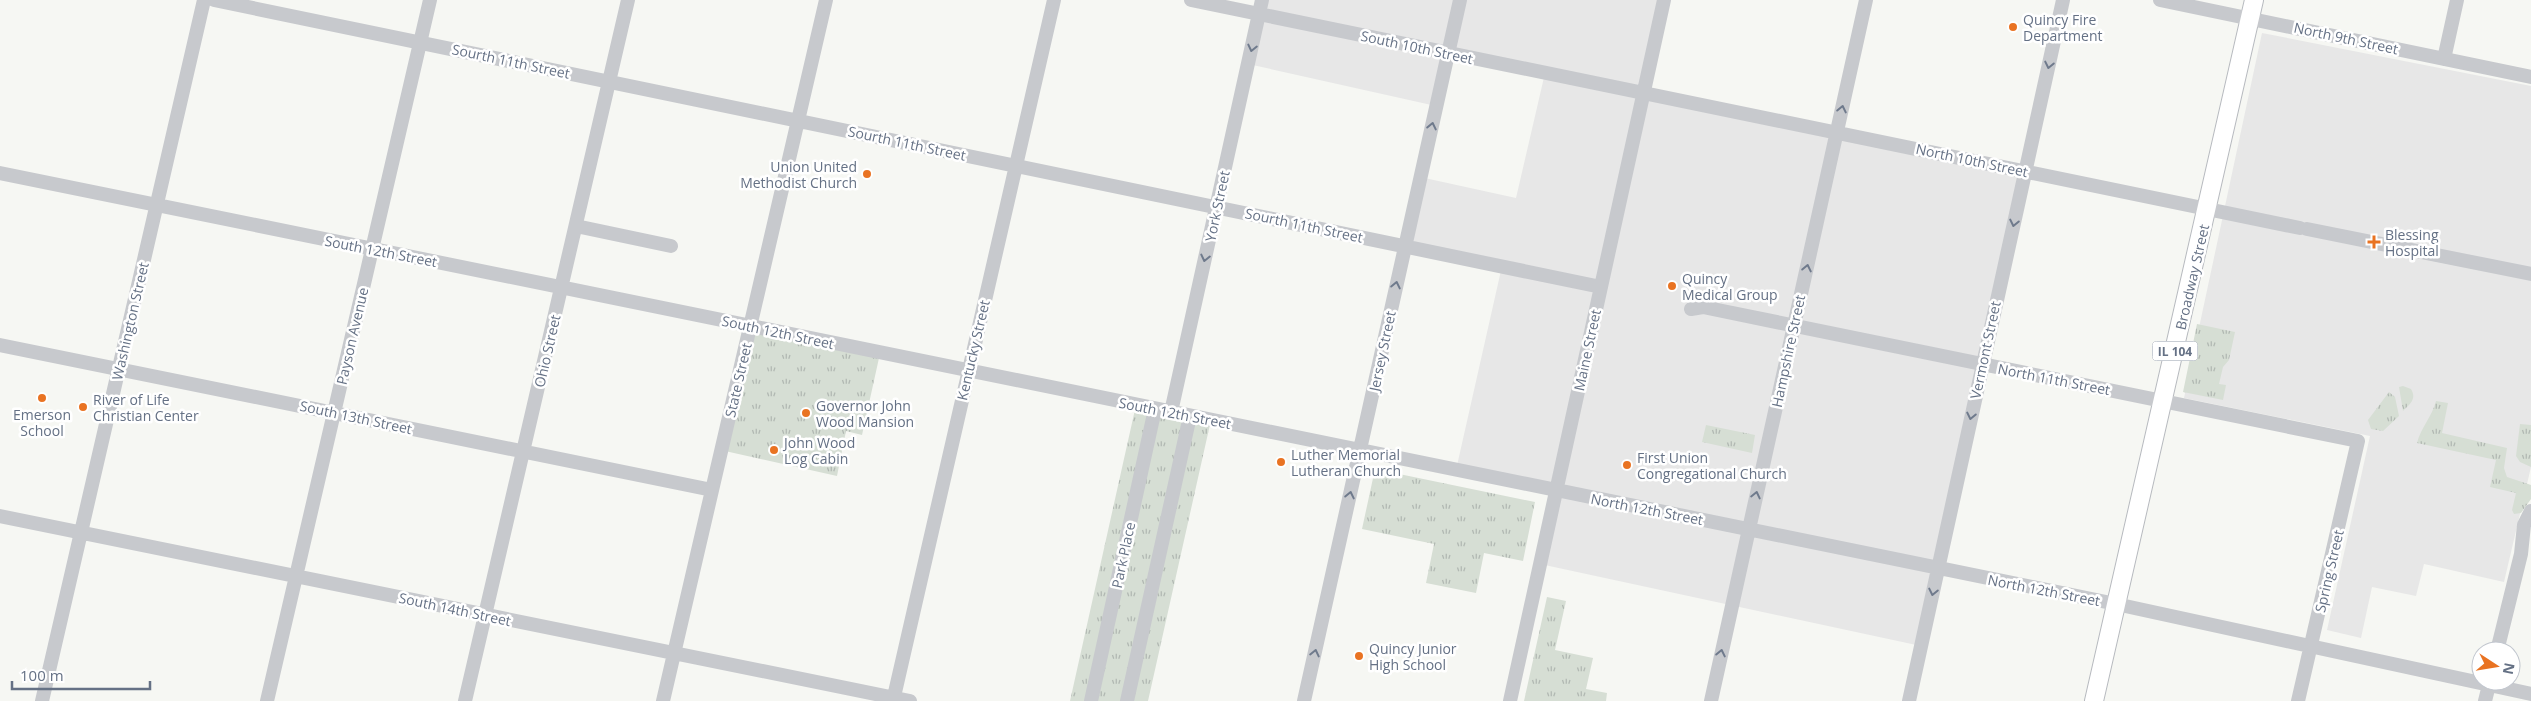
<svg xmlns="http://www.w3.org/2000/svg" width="2531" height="701" viewBox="0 0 2531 701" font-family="'Open Sans',sans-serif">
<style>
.built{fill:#e7e7e7}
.grass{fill:url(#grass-tufts)}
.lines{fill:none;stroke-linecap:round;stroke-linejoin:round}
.major-casing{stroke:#b7babf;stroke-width:20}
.minor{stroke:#c7c9cd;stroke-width:14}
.major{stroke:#fff;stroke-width:18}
.oneway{stroke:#6f7a8c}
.poi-dot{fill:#e97322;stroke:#fff;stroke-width:2}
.labels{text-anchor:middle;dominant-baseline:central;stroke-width:5;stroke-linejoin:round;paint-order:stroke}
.shield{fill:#fff;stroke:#939caa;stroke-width:1}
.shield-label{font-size:12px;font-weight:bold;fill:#657185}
.poi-label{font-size:14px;fill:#657185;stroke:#fff;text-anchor:start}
.street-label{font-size:14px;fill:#657185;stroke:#fff}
</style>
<defs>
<pattern id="grass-tufts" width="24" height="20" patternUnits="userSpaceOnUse" patternTransform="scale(1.25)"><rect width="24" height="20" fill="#d6ded4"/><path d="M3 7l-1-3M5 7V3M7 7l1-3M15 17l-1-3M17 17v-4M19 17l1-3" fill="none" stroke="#b1b8b2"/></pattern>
</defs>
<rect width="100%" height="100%" fill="#f6f7f3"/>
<!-- built -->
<path class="built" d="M1262 0H1664L1644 93 2025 171 1921 646 1540 564 1556 491 1456 470 1502 266 1405 246 1420 177 1516 198 1545 73 1448 53 1436 106 1248 64Z
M2262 33 2531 86V467L2504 582 2424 564 2416 596 2372 587 2361 638 2327 630 2370 436 2184 398Z"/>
<!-- grass -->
<path class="grass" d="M2197 324 2235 332 2229 360 2223 367 2219 384 2226 385 2223 400 2183 392Z
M752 329 879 358 862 435 846 431 837 476 725 451Z
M2403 386 2411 389C2417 399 2410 404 2403 411L2399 387Z
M2389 392 2395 397 2399 416 2383 431 2371 429 2368 420Z
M2436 401 2448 403 2442 433 2507 448 2504 468 2507 477 2531 485V499L2521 513 2514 514 2512 510 2516 493 2490 487 2496 460 2417 443C2421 427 2432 417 2436 401Z
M1136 405 1211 420 1148 701H1070Z
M2520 424 2531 425V467L2520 462 2516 456Z
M1706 425 1755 435 1752 453 1702 442Z
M1375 469 1535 502 1523 561 1484 553 1476 593 1426 583 1434 544 1362 529Z
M1547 597 1566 601 1555 650 1593 658 1586 689 1607 693 1606 701H1524Z"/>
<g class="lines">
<defs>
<path id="major" d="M2094 701 2254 0"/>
</defs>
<!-- major casing -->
<use href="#major" class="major-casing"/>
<!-- minor -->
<path class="minor" d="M214 0 1601 287
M1191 0 2300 228
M2160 0 2531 77
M2444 59 2457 0
M0 173 2116 604 2531 694
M576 226 671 246
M2307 229 2531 274
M1691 309 1703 307 2358 441 2298 701
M0 345 712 490
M1171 412 1262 0
M0 516 910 701
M2497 651 2521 554 2524 525 2531 511
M42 701 204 0
M267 701 430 0
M465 701 628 0
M663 701 826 0
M893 701 1054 0
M1091 701 1155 409
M1127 701 1190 416
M1304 701 1460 0
M1510 701 1664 0
M1711 701 1866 0
M1909 701 2063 0
M2485 701 2490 681"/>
<!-- major -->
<use href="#major" class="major"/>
</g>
<!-- one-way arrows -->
<defs><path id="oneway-chevron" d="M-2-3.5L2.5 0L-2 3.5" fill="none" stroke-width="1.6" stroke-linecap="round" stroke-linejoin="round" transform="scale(1.25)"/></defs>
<g class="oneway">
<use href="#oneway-chevron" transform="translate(1252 48) rotate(103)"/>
<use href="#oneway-chevron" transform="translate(2049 65) rotate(102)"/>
<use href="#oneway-chevron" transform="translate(1842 109) rotate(-78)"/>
<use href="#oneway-chevron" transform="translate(1432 126) rotate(-78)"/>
<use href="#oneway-chevron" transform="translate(2014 223) rotate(102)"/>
<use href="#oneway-chevron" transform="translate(1205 258) rotate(103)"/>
<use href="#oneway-chevron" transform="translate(1807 268) rotate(-78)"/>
<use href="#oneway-chevron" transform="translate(1396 285) rotate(-78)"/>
<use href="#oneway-chevron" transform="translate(1971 416) rotate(102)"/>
<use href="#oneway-chevron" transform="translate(1350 495) rotate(-78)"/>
<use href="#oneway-chevron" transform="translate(1756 495) rotate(-77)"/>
<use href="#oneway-chevron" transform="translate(1933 592) rotate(102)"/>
<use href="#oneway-chevron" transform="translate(1315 653) rotate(-77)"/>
<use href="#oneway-chevron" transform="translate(1721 653) rotate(-78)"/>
</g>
<!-- markers -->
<g class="poi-dot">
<circle cx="2013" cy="27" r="5"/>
<circle cx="867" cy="174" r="5"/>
<path d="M2371.5 234.5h5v5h5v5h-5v5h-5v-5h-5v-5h5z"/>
<circle cx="1672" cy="286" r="5"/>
<circle cx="42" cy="398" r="5"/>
<circle cx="83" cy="407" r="5"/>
<circle cx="806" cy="413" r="5"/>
<circle cx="774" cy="450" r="5"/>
<circle cx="1281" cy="462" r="5"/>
<circle cx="1627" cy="465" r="5"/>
<circle cx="1359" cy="656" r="5"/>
</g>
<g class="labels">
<!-- shield labels -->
<rect class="shield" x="2152.5" y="341.5" width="45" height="19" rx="4"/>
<g class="shield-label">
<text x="2175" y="351">IL 104</text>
</g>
<!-- poi labels -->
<g class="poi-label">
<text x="2023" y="19">Quincy Fire<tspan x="2023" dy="16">Department</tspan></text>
<text x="857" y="166" text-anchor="end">Union United<tspan x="857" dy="16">Methodist Church</tspan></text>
<text x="2385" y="234">Blessing<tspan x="2385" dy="16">Hospital</tspan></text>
<text x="1682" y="278">Quincy<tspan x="1682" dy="16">Medical Group</tspan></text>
<text x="93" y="399">River of Life<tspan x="93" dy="16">Christian Center</tspan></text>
<text x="816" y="405">Governor John<tspan x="816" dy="16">Wood Mansion</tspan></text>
<text x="42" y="414" text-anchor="middle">Emerson<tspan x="42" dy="16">School</tspan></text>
<text x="784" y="442">John Wood<tspan x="784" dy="16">Log Cabin</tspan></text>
<text x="1291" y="454">Luther Memorial<tspan x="1291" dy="16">Lutheran Church</tspan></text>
<text x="1637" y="457">First Union<tspan x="1637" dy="16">Congregational Church</tspan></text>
<text x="1369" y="648">Quincy Junior<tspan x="1369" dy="16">High School</tspan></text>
</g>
<!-- street labels -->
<g class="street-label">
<text transform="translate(2346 38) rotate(12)">North 9th Street</text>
<text transform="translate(1417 47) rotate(12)">South 10th Street</text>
<text transform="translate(511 61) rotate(12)">Sourth 11th Street</text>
<text transform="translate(907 143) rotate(12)">Sourth 11th Street</text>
<text transform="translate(1972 160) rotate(12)">North 10th Street</text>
<text transform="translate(1217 206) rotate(-78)">York Street</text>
<text transform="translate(1304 225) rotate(12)">Sourth 11th Street</text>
<text transform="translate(381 251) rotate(11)">South 12th Street</text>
<text transform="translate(2192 277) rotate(-77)">Broadway Street</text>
<text transform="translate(130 321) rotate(-77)">Washington Street</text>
<text transform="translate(778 332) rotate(12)">South 12th Street</text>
<text transform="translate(352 336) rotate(-77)">Payson Avenue</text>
<text transform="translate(973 350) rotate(-77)">Kentucky Street</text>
<text transform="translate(1587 350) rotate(-78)">Maine Street</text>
<text transform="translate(1985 350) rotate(-78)">Vermont Street</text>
<text transform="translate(547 351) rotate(-77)">Ohio Street</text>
<text transform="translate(1382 351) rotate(-78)">Jersey Street</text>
<text transform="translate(1788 351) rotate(-78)">Hampshire Street</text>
<text transform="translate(2054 379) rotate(11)">North 11th Street</text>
<text transform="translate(738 380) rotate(-77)">State Street</text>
<text transform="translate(1175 413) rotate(11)">South 12th Street</text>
<text transform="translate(356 417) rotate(12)">South 13th Street</text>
<text transform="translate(1647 509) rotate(11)">North 12th Street</text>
<text transform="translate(1123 555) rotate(-78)">Park Place</text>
<text transform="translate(2329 571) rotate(-77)">Spring Street</text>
<text transform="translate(2044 590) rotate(11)">North 12th Street</text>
<text transform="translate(455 609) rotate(12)">South 14th Street</text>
</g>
</g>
<!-- north arrow -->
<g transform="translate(2496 666) rotate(102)"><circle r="24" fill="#ffffff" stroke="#c1c6ce"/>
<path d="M0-4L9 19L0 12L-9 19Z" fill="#e97322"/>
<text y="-8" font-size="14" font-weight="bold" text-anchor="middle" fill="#657185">N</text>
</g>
<!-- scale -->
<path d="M12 681v8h138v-8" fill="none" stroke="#657185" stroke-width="2.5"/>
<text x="20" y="681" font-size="15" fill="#657185" stroke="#ffffff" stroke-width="4" paint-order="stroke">100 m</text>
</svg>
